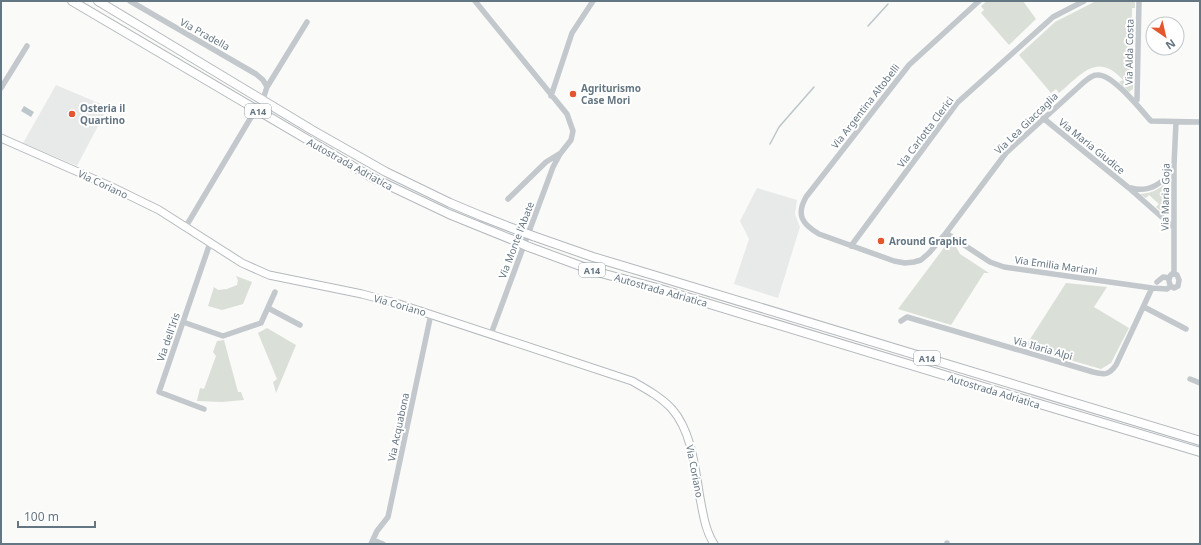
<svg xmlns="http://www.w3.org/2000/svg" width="1201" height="545" viewBox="0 0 1201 545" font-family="'Noto Sans',sans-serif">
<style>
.built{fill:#e8e9e9}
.green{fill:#dadfd7}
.water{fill:#bbc7cb}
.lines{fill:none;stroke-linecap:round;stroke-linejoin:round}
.stream{stroke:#bbc7cb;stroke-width:1.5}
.major-casing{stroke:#b5babe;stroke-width:9}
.highway-casing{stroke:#b4b9bd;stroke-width:10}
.minor{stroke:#c3c8cc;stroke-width:5.5}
.major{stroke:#fff;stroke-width:7}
.highway{stroke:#fff;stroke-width:8}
.highway-bridge-casing{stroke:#b4b9bd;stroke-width:10;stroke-linecap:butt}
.highway-bridge{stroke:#fff;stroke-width:8}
.poi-dot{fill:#e4572e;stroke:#fff;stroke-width:1.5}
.labels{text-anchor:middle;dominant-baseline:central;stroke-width:4;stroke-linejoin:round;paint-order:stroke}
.shield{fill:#fff;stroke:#939fa8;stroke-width:1}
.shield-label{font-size:9px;font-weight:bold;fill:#657683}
.street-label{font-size:10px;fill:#657683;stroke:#fff}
.poi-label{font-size:10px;font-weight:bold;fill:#657683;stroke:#fff;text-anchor:start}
</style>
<rect width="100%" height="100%" fill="#fafaf8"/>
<!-- built -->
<path class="built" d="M56 85 108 107 77 166 23 143Z
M757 188 797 200 795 214 800 227 778 298 734 284 749 239 740 221Z"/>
<!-- green -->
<path class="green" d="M987 1H1023L1036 19 1009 45 981 13 984 10 981 6Z
M1096 1H1135V8H1132L1131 67H1133V89L1129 92 1119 82 1123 80C1097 51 1081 75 1059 93L1056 89 1051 93 1019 55 1055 22Z
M1169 180V189H1165V202H1169L1167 207 1163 210H1160L1156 207 1159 204 1149 195 1146 198 1140 194C1153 193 1160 189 1169 180Z
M949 241 955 245 960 254 989 273H984L951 325 898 309Z
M236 276 252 282 243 304 222 310 208 306 214 287 218 290 227 289 237 285 238 280Z
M1066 283 1107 287 1094 307 1129 328 1111 363 1101 369 1025 347Z
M267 328 296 345 276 393 273 382 277 379 258 333Z
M224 340 238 392H241L244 400 222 402 197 401 200 388 204 389 216 356 213 352 217 341Z"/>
<!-- water -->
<path class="water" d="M24 106 34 112 31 117 21 111Z"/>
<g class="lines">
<!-- stream -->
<path class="stream" d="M868 26 888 4
M770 144 779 127 814 87"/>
<defs>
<path id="major" d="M1 138 112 187 159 210 242 263 269 275 362 294 399 304 632 381C646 389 661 397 672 409 692 432 695 468 700 498 703 513 705 530 714 544"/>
<path id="highway" d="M72 1 371 177 449 214 513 240
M98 1 312 130 386 172 450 203 481 216 517 230
M533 236 593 257 653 275 1200 441
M529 247 597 272 657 288 1023 399 1200 452"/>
</defs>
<!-- major casing -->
<use href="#major" class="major-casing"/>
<!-- highway casing -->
<use href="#highway" class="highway-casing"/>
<!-- minor -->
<path class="minor" d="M130 1 256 74 263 80 267 87 264 96
M475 1 567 114 573 131 571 140 560 154 553 167 491 334
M979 1 909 65 806 197C796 215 802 224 819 234L894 261 905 263 914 262 921 260 929 253 946 233 1006 153 1084 82C1088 79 1092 75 1097 75 1112 73 1141 110 1151 121L1200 122
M267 87 307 22
M1 88 27 46
M551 96 572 33 593 1
M1135 103 1137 100 1139 1
M1043 118 1129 188 1173 227
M1131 188C1149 193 1165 183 1173 167
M508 199 546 162 559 154
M185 228 253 114
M946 233 990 262 1004 267 1152 288 1167 289 1171 286
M851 246 957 103 1053 17 1084 1
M1173 273 1177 275 1179 280 1178 286 1174 288C1168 285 1167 277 1173 273Z
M1174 273V165L1176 122
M1157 282 1163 277 1169 278
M1144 307 1186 329
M268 308 300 325
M901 321 907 317 1093 372C1105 375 1109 375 1116 365L1152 288
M183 322 223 336 261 323 275 292
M1190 379 1200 383
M204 409 159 392 210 243
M373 540 383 544
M371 544 377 531 388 517 431 314
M947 544V543"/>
<!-- major -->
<use href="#major" class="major"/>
<!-- highway -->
<use href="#highway" class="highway"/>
<defs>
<path id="highway-bridge" d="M517 230 533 236
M513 240 529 247"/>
</defs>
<!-- highway-bridge casing -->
<use href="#highway-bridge" class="highway-bridge-casing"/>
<!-- highway-bridge -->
<use href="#highway-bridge" class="highway-bridge"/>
</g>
<!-- markers -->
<g class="poi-dot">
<circle cx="573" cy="94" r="4"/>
<circle cx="72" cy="114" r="4"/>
<circle cx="881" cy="241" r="4"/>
</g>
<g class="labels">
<!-- shield labels -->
<g class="shield">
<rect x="245" y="104" width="26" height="14" rx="3"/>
<rect x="579" y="263" width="26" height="14" rx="3"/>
<rect x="914" y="351" width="26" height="14" rx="3"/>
</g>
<g class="shield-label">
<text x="258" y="111">A14</text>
<text x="592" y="270">A14</text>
<text x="927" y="358">A14</text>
</g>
<!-- street labels -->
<g class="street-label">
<text transform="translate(205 34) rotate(29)">Via Pradella</text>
<text transform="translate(1129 52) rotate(-89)">Via Alda Costa</text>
<text transform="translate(865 106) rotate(-52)">Via Argentina Altobelli</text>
<text transform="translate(1026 123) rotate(-44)">Via Lea Giaccaglia</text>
<text transform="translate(925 132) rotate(-53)">Via Carlotta Clerici</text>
<text transform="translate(1092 146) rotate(39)">Via Maria Giudice</text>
<text transform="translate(350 164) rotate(29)">Autostrada Adriatica</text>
<text transform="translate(103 184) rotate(25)">Via Coriano</text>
<text transform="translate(1165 197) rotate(-89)">Via Maria Goja</text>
<text transform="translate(516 240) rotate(-69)">Via Monte l'Abate</text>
<text transform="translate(1056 265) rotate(8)">Via Emilia Mariani</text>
<text transform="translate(661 290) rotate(16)">Autostrada Adriatica</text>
<text transform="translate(400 305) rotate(16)">Via Coriano</text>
<text transform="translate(168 337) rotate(-71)">Via dell'Iris</text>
<text transform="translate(1043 348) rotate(16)">Via Ilaria Alpi</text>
<text transform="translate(994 391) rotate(17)">Autostrada Adriatica</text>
<text transform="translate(398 427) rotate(-78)">Via Acquabona</text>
<text transform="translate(695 471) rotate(79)">Via Coriano</text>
</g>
<!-- poi labels -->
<g class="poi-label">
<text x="581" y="88">Agriturismo<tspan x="581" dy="12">Case Mori</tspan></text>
<text x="80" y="108">Osteria il<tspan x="80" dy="12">Quartino</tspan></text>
<text x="889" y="241">Around Graphic</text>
</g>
</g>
<!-- border -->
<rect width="1201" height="545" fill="none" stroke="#657683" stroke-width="4"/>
<!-- north arrow -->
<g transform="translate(1165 36) rotate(146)"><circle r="19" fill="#ffffff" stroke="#c1c8cd"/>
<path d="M0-3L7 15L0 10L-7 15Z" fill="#e4572e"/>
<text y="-6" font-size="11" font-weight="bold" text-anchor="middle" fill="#657683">N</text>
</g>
<!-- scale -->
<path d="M18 521v6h77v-6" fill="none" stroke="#657683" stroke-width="2"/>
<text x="24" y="521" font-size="12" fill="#657683" stroke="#ffffff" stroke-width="3" paint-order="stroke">100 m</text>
</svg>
